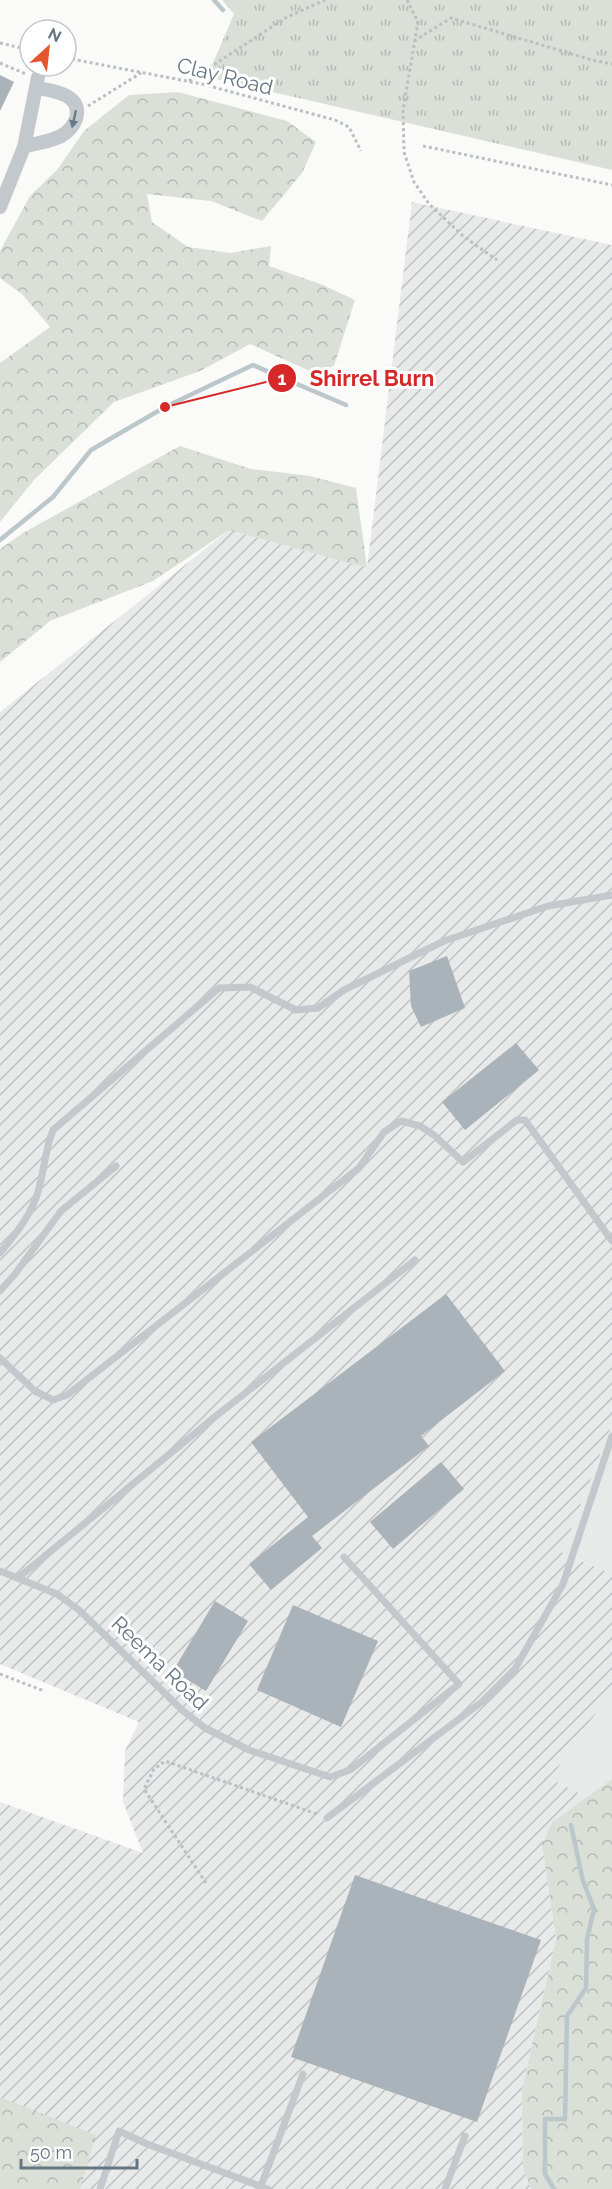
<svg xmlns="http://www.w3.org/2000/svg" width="612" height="2189" viewBox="0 0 612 2189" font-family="Raleway,sans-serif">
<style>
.built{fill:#e8e9e9}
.industrial{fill:url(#industrial-furrows)}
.grass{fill:url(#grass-tufts)}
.forest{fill:url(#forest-crowns)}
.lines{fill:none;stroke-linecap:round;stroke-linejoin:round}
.stream{stroke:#bbc7cb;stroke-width:4.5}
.building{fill:#aab3b9}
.path{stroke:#bbbfc2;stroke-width:3;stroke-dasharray:3 3;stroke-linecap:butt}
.service{stroke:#c3c8cc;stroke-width:7}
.minor{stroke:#c3c8cc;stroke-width:14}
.oneway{fill:#6a7a87}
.labels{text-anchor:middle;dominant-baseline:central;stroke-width:6;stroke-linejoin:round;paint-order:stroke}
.street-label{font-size:21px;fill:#657683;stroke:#fff}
.leader{fill:none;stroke:#d62828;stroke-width:2}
.callout-dot{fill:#d62828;stroke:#fff;stroke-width:2}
.mark-label{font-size:18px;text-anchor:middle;font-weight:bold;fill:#fff}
.callout-label{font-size:22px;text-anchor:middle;font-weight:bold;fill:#d62828;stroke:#fff;stroke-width:6;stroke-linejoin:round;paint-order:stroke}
</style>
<defs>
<pattern id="industrial-furrows" width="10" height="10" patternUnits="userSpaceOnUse" patternTransform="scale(1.5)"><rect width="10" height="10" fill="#e8e9e9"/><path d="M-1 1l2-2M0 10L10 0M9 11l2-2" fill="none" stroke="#c0c1c2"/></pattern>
<pattern id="grass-tufts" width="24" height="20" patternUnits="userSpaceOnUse" patternTransform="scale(1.5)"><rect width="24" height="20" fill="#dadfd7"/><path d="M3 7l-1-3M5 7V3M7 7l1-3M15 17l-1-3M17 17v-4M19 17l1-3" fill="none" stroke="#b4b9b4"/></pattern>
<pattern id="forest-crowns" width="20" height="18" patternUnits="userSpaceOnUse" patternTransform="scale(1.5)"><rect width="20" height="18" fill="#dadfd7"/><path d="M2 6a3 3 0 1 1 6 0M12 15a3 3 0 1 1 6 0" fill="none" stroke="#b4b9b4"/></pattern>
</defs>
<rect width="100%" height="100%" fill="#fafaf8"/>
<!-- built -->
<path class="built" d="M612 1424V1574L562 1553Z
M612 1690V1779L587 1797 550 1779Z"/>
<!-- industrial -->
<path class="industrial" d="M412 202 612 245V1424L562 1553 612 1574V1690L550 1779 587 1797 552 1822 542 1845 556 1939 522 2089 523 2168 531 2189H0V1802L143 1853 123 1802 125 1751 139 1722 0 1664V712L229 530 367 568Z"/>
<!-- grass -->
<path class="grass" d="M222 0H612V170L207 77 234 14Z"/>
<!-- forest -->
<path class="forest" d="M178 92 287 121 316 142 302 173 262 221 211 201 147 194 152 222 188 247 230 253 271 246 269 266 323 285 355 300 334 366 314 373 250 344 200 371 114 402 34 480 0 522V363L50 327 22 294 0 278V251L30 196 57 170 84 131 129 95Z
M180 446 251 469 310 476 356 488 367 568 229 530 153 581 50 621 0 662V549L23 533Z
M612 1779V2189H531L523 2168 522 2089 556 1939 542 1845 552 1822Z
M0 2097 96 2135 80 2189H0Z"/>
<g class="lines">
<!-- stream -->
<path class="stream" d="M214 0 223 10
M0 540 53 497 91 450 165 407 253 365 346 405
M554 2189 545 2174V2119H565L567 2016 586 1988 587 1939 594 1909 583 1881 571 1825"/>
</g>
<!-- building -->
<path class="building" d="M0 75 14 82 0 111Z
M447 956 465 1008 421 1027 411 1006 409 971Z
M516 1043 539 1070 465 1130 442 1102Z
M446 1294 505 1371 421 1436 429 1446 312 1536 322 1548 271 1590 249 1564 308 1517 251 1442Z
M441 1462 464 1489 393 1549 370 1522Z
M215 1601 248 1621 206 1691 173 1671Z
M293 1605 378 1641 341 1727 257 1690Z
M355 1875 541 1940 477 2122 291 2057Z"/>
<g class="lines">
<!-- path -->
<path class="path" d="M407 0 418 22 403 110 404 152 414 182 429 204 463 236 497 260
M414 41 451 18 592 60 612 64
M0 43 30 50
M66 58 202 84 335 120 349 127 361 151
M0 63 26 74
M189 81 287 17 325 0
M88 106 141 73
M423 146 612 185
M0 1674 44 1691
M206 1883 144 1789 154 1769 165 1761 317 1814"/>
<!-- service -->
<path class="service" d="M0 1253C14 1236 28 1219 36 1198 44 1177 44 1152 53 1130L219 988 250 987 296 1010 318 1008 344 990 444 941 548 906 612 895
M0 1291 15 1274 61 1211 116 1166
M0 1358 35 1391 53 1400 67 1395 359 1168 384 1132 401 1121 420 1126 434 1135 463 1162 517 1120H525L612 1241
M0 1571 57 1594 79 1610 182 1710 205 1728 249 1750 330 1777 350 1770 459 1684 344 1557
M18 1578 216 1416 415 1260
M327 1818 483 1701 515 1669 563 1584 612 1436
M261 2186 303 2074
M100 2189 119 2131 147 2144 268 2189
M445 2189 465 2136"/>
<!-- minor -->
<path class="minor" d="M24 147C35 143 50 142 61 136 68 132 73 127 76 119 83 94 53 91 37 88
M0 207 24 147 38 77"/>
</g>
<!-- one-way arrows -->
<defs><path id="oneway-solid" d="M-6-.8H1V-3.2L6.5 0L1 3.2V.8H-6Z" transform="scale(1.5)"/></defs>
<use class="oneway" href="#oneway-solid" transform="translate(74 119) rotate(103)"/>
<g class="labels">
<!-- street labels -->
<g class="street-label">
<text transform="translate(225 76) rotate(14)">Clay Road</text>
<text transform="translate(160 1663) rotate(44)">Reema Road</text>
</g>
</g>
<!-- callouts -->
<path class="leader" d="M165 407L282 378"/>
<g class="callout-dot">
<circle cx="165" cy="407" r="6"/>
<circle cx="282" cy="378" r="15"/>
</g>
<g class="mark-label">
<text x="282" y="385">1</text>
</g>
<g class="callout-label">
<text x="372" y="386">Shirrel Burn</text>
</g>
<!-- north arrow -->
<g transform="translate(48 48) rotate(27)"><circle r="28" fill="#ffffff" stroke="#c1c8cd" stroke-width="1.5"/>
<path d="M0-4.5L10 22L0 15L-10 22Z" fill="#e4572e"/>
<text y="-9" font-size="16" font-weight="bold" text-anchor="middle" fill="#657683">N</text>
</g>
<!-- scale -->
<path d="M21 2159v9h116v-9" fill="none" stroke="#657683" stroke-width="3"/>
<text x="30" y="2159" font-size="18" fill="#657683" stroke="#ffffff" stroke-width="4.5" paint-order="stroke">50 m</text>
</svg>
